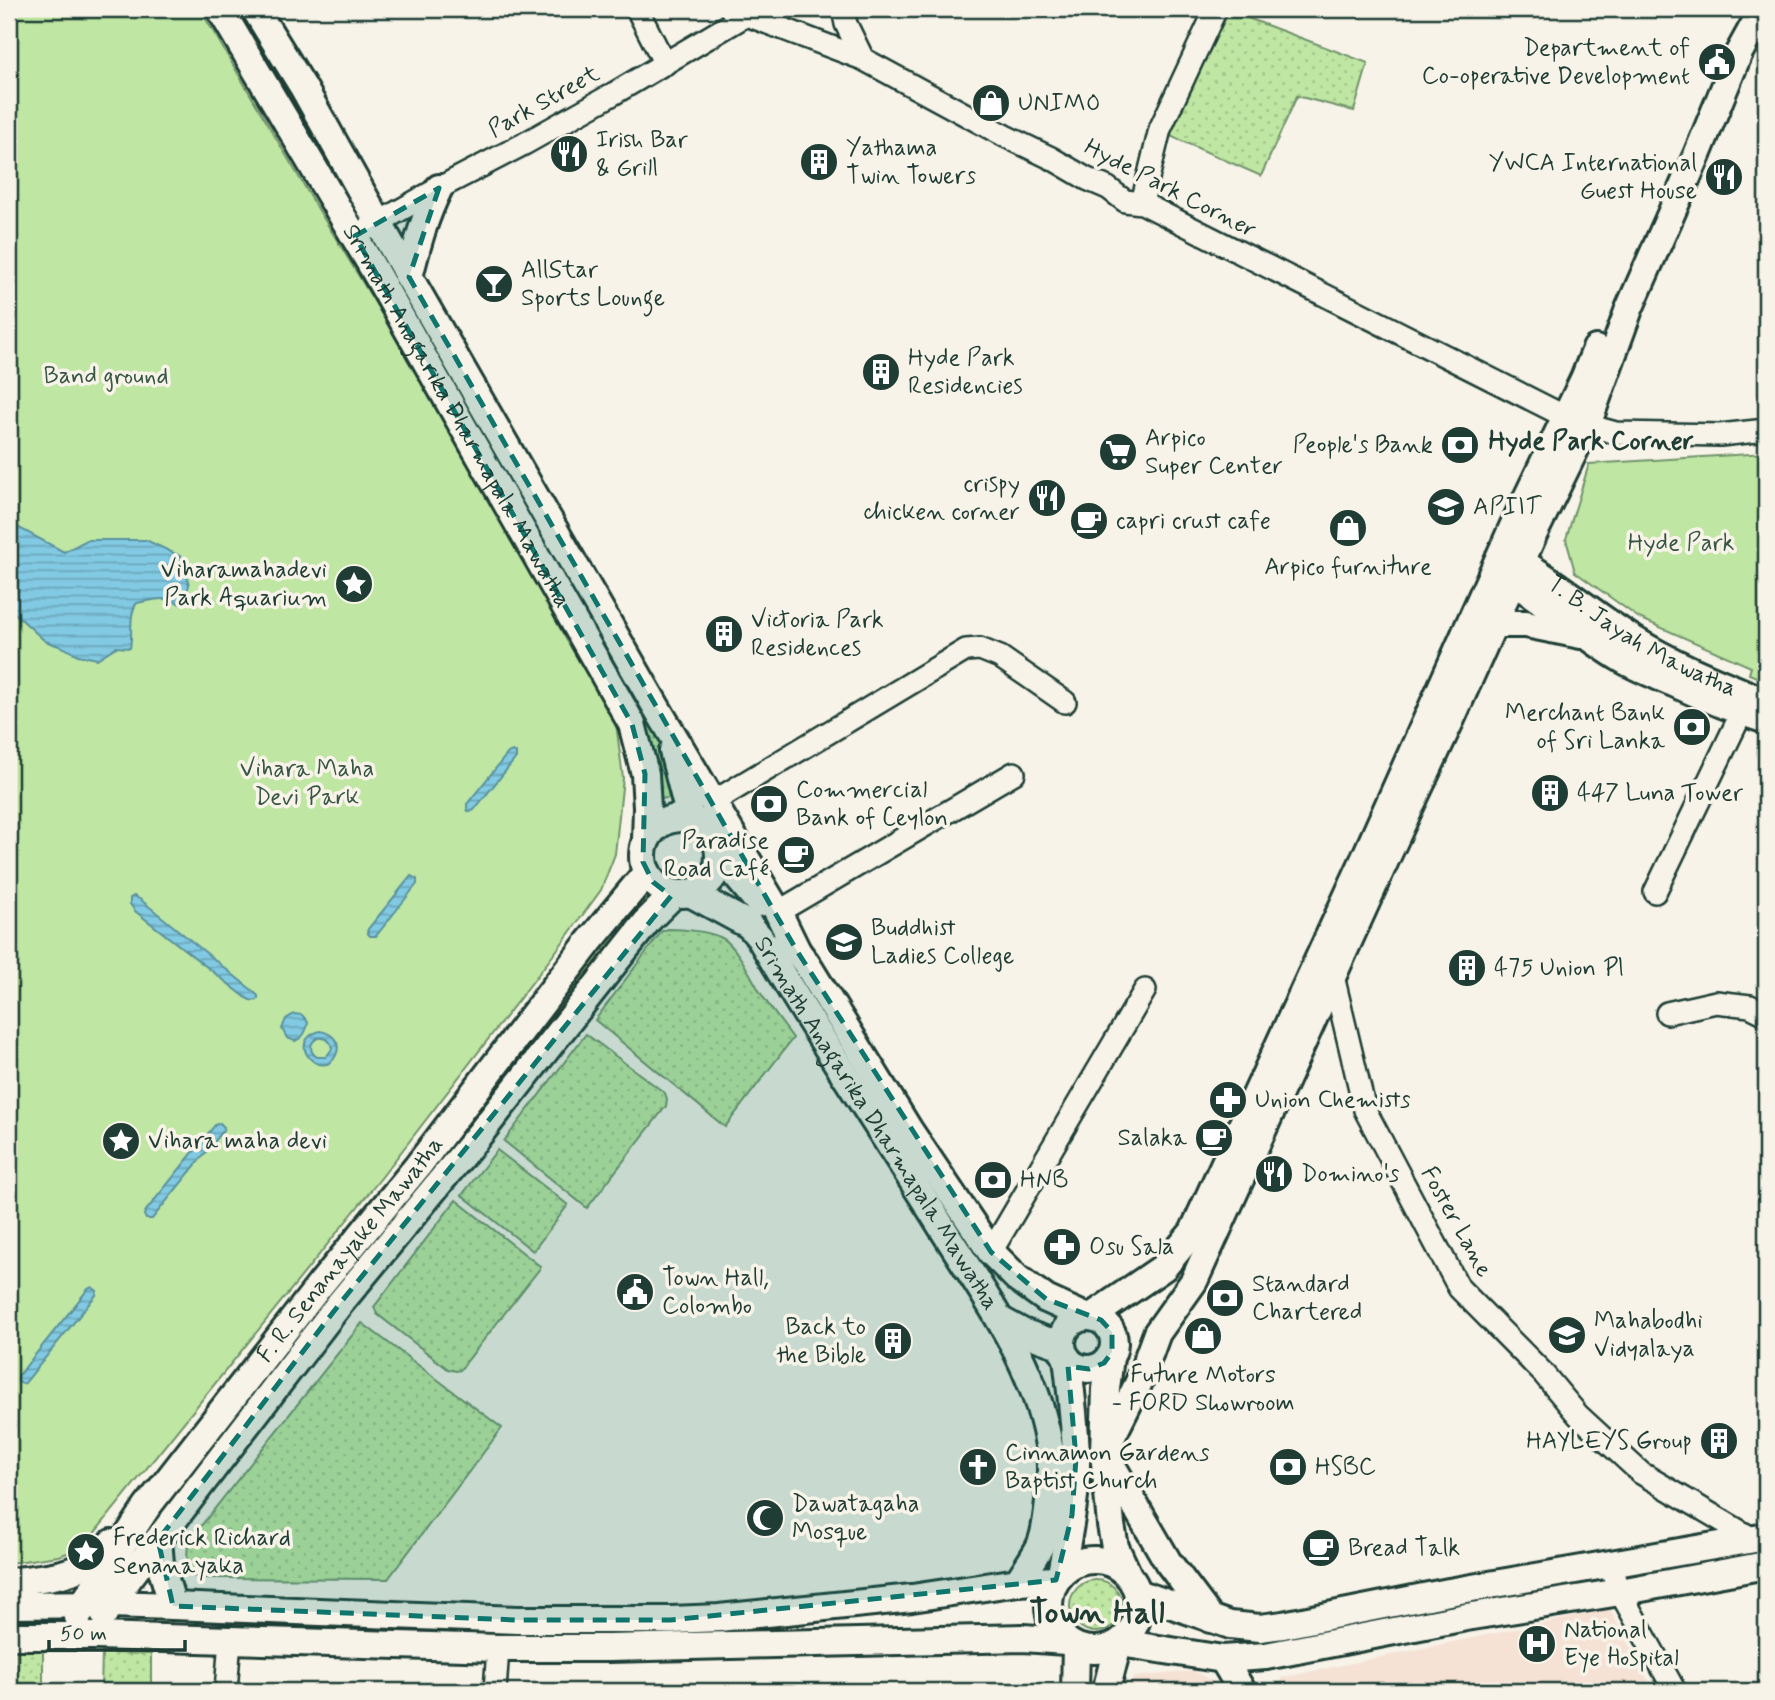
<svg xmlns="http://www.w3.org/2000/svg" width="1775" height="1700" viewBox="0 0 1775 1700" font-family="Mynerve,sans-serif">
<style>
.built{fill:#f6e2d5}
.grass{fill:url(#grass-dots);stroke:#6f926b;stroke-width:2}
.park{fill:#bfe6a2;stroke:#6f926b;stroke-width:2}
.water{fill:url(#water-rules);stroke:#5a929d;stroke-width:2;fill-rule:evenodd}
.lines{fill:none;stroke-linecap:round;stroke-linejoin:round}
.minor-casing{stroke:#1f3d34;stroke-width:26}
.major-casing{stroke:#1f3d34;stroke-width:32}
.minor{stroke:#f7f3e8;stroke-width:21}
.major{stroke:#f7f3e8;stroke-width:26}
.marked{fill:#0f766e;fill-opacity:0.2;stroke:#0f766e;stroke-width:5;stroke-dasharray:14 9;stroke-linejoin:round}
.labels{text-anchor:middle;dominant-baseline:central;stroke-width:7;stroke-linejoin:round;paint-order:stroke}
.poi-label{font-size:24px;fill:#1f3d34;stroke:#f7f3e8;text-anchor:start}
.street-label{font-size:24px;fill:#1f3d34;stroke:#f7f3e8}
.park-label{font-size:24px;fill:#375644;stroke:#f7f3e8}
.neighbourhood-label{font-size:26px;font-weight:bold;fill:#1f3d34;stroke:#f7f3e8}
.district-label{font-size:32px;font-weight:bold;fill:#1f3d34;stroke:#f7f3e8}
</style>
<defs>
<pattern id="grass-dots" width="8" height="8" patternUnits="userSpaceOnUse" patternTransform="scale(1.75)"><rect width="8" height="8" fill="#bfe6a2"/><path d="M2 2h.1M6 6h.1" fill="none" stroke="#a4c68c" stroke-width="1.8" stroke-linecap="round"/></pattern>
<pattern id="water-rules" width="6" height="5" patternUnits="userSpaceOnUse" patternTransform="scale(1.75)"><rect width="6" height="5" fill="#82cae3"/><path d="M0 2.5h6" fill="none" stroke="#6aa5b9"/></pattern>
</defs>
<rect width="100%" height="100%" fill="#f7f3e8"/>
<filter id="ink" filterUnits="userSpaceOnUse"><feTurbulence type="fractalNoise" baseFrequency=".0143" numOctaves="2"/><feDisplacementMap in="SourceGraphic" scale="14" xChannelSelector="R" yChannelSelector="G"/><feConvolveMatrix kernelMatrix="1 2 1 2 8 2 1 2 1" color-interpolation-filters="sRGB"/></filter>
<g filter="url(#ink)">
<!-- built -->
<path class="built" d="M1610 1609 1654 1691H1287L1280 1678Z
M1194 1671 1225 1688 1226 1691H1127L1134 1677Z"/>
<!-- grass -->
<path class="grass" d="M236 9H244L346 188 342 192 284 89Z
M1229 11 1368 63 1354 111 1297 96 1261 176 1168 135Z
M389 264 647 710 639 715C560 563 466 418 389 264Z
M652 720 663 744 677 797 660 799C658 771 654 750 644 725Z
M641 891 654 902 608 953 602 948 632 910Z
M668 929C682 929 709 931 722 938 736 945 752 978 760 992 770 1008 782 1023 793 1038L725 1127 595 1020 662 931Z
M596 954 603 959 574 995H570L568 991Z
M552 1012 558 1015 349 1283 343 1280V1278Z
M586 1034 665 1093 667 1099 666 1106 587 1208 504 1141Z
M497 1150 568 1205 533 1251 462 1195Z
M456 1200 541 1267 460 1370 456 1371 448 1369 377 1314 374 1307Z
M326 1300 172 1508 165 1502Z
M362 1323 502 1428 388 1579 206 1578 193 1576C186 1563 186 1555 189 1541Z
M1070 1606a26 26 0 1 1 52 0a26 26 0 1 1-52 0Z
M16 1651H43V1691H16Z
M102 1653 151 1654V1691H101Z"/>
<!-- park -->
<path class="park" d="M9 9H200L315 204 388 324 616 723 623 778 615 854 601 890 554 954 381 1178 88 1541 74 1551 58 1556 9 1563Z
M1766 453V681L1749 674 1751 667 1639 618 1575 572 1566 539 1589 464Z"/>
<!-- water -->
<path class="water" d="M9 520 21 529 64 552 87 540H146L182 557 189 585 184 602 180 604C167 595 152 600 137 603 128 614 133 634 130 648L116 647 97 659 78 655 62 647 45 641 9 608Z
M512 751 516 753V758L474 810 470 812 467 810V804L508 753Z
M411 876 417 879V884L376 936H370L367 932 368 929Z
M134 896 141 900 253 991 258 996V999L253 1001 248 999 135 911 130 904V898Z
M294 1014 302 1015 308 1022C307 1030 303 1038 295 1041L287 1038 282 1029 286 1019Z
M320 1031C332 1033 342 1042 336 1055 323 1083 283 1042 320 1031ZM318 1038C327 1037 331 1041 332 1049L326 1057H317C309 1052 309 1042 318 1038Z
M220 1123 224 1127 223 1131 152 1219H146L144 1215 145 1212 215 1125Z
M92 1287 97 1291 96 1295 25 1383 22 1384 18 1382V1376L88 1289Z"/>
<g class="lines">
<defs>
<path id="minor" d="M637 9 665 64
M731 9 863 59 1005 136 1051 158 1087 179 1108 188 1125 201 1142 203 1566 417 1587 425 1616 433 1720 435 1766 430
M843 9 846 24 863 59
M1142 203 1160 129 1216 9
M355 236 439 188 524 144 613 94 755 10
M713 802 966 650 980 649 1000 657 1065 702
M1655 892 1742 712
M778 912 1014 773
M1333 976 1365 1110 1459 1288 1542 1372 1578 1415 1641 1473 1753 1539
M1667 1013 1716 1002 1750 1006 1766 1014
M991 1252 1145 990
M1608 1563 1620 1592 1675 1691
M226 1691 230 1639
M495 1691 498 1648"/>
<g id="major">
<path id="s1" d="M220 9 370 263 632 724 645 774 647 808 646 840"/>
<path d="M255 9 303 87 409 277 658 710 778 912 797 951"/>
<path d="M1730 69 1763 9"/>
<path d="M409 277C417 245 424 218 439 188"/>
<path id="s2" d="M1507 553C1551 578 1588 611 1631 638 1673 665 1720 683 1766 702"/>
<path d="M1498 573C1543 597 1579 634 1622 659 1639 669 1658 676 1676 684 1706 698 1735 710 1766 720"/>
<path d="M1493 624H1526L1581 635"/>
<path d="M673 751 690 818"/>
<circle cx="681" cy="856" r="38"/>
<path d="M720 856 759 903"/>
<path id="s3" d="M690 893 749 925 760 938C818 1037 883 1132 943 1229 987 1299 1038 1368 1050 1452 1053 1471 1048 1529 1040 1546 1034 1558 1025 1570 1018 1582"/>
<path d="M787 938 806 963 909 1130 991 1252 1017 1278 1046 1299 1086 1317"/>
<path d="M1091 1317 1164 1267 1193 1232 1365 858 1512 529 1584 379 1596 349"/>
<circle cx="1088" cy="1343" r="26"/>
<path d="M1000 1320 1022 1332 1062 1346"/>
<path d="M1110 1357 1106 1389 1104 1452 1111 1525 1115 1547 1127 1573"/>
<path d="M158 1540 160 1563 173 1606"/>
<circle cx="1094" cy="1605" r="45"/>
<path d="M1061 1574C1068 1535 1077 1495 1076 1456 1075 1423 1071 1390 1067 1358"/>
<path d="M9 1582C54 1576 78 1578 112 1543"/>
<path d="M1138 1593 1230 1625 1260 1628 1283 1625 1449 1592 1766 1537"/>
<path d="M9 1605 109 1604 173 1606 517 1620H671L719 1618 912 1598 1018 1582 1056 1580"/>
<path d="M104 1614 109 1604 341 1302 482 1131 649 919 674 894"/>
<path id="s4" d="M78 1617 83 1604 147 1507 320 1285 417 1167 589 942 647 872"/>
<path d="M1211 1619 1168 1562 1104 1452 1139 1382 1157 1333 1194 1281 1387 856 1452 717 1534 533 1587 425 1629 309 1697 155 1738 55"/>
<path d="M9 1636H96L498 1648H609L1023 1638 1066 1641"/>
<path d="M1120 1643 1223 1659 1266 1656 1466 1617 1620 1592 1766 1565"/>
<path d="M1223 1659 1242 1691"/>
<path d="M1075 1691 1076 1647"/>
<path d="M1106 1691 1118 1644"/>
</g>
</defs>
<!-- minor casing -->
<use href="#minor" class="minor-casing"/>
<!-- major casing -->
<use href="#major" class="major-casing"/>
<!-- minor -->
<use href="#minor" class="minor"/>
<!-- major -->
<use href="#major" class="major"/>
</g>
</g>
<!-- marked area -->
<path class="marked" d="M439 188 409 277 797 951 991 1252 1046 1299 1101 1320 1112 1332V1352L1104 1363 1089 1369 1068 1366 1076 1458 1072 1515 1056 1580 671 1620H517L173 1606 158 1540 341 1302 671 896 653 882 643 862 645 774 632 724 355 236Z"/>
<!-- icons -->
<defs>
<symbol id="civic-disc" viewBox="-11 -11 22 22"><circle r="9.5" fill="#1f3d34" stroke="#f7f3e8"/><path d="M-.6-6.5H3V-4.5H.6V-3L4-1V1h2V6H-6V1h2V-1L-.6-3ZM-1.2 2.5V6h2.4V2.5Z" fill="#fff"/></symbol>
<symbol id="shop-disc" viewBox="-11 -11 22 22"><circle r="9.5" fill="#1f3d34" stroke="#f7f3e8"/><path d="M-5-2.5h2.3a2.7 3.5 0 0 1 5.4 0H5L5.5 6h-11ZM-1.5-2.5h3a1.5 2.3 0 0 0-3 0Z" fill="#fff"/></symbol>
<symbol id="restaurant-disc" viewBox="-11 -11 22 22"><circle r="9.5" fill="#1f3d34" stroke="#f7f3e8"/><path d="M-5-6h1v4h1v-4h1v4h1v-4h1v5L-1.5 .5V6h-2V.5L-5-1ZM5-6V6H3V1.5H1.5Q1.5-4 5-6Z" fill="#fff"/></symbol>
<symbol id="building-disc" viewBox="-11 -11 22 22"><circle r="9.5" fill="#1f3d34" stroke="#f7f3e8"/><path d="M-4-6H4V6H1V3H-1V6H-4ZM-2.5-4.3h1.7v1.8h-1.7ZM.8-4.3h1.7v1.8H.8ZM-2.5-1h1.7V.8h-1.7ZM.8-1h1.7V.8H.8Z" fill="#fff"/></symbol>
<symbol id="bar-disc" viewBox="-11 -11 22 22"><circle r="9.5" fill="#1f3d34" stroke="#f7f3e8"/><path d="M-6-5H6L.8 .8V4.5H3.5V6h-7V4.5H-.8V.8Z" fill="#fff"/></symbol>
<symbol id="bank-disc" viewBox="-11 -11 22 22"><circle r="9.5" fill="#1f3d34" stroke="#f7f3e8"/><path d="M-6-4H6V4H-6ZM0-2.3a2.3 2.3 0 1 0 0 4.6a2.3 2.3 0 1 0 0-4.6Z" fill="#fff"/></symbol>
<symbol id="supermarket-disc" viewBox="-11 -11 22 22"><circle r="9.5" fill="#1f3d34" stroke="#f7f3e8"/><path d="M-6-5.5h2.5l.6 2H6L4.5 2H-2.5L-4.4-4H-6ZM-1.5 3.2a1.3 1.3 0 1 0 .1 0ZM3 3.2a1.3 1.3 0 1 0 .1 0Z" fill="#fff"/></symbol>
<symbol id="university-disc" viewBox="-11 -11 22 22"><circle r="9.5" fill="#1f3d34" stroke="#f7f3e8"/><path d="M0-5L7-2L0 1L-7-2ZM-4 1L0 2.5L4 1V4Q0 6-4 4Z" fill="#fff"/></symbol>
<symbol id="cafe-disc" viewBox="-11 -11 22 22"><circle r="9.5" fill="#1f3d34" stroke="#f7f3e8"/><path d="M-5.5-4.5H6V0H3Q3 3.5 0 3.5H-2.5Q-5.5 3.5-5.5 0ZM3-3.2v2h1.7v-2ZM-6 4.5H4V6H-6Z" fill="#fff"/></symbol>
<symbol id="sight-disc" viewBox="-11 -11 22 22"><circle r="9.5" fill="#1f3d34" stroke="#f7f3e8"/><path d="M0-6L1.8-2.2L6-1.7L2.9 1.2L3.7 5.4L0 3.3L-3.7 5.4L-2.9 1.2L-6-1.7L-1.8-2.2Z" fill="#fff"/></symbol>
<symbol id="school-disc" viewBox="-11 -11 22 22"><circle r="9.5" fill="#1f3d34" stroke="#f7f3e8"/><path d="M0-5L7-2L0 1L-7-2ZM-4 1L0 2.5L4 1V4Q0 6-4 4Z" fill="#fff"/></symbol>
<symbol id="pharmacy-disc" viewBox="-11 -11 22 22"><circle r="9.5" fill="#1f3d34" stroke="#f7f3e8"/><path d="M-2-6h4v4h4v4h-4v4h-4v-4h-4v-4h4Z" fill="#fff"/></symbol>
<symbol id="church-disc" viewBox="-11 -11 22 22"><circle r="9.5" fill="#1f3d34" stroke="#f7f3e8"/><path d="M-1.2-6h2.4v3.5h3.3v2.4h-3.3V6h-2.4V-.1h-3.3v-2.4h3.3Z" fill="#fff"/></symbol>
<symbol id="mosque-disc" viewBox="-11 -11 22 22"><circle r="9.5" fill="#1f3d34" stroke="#f7f3e8"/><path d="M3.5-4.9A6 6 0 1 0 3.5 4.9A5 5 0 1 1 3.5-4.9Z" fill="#fff"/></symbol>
<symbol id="hospital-disc" viewBox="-11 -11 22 22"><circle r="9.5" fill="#1f3d34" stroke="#f7f3e8"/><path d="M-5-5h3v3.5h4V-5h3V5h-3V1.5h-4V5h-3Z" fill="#fff"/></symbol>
</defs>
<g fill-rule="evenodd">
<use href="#civic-disc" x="1695" y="40" width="44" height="44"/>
<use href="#shop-disc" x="969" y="81" width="44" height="44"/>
<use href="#restaurant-disc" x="547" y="132" width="44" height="44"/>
<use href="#building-disc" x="797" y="140" width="44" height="44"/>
<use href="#restaurant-disc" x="1702" y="155" width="44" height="44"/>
<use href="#bar-disc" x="472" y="262" width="44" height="44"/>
<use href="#building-disc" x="859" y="350" width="44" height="44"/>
<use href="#bank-disc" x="1438" y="423" width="44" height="44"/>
<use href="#supermarket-disc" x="1096" y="430" width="44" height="44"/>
<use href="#restaurant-disc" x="1025" y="476" width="44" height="44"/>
<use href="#university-disc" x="1424" y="485" width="44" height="44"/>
<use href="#cafe-disc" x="1067" y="499" width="44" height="44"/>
<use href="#shop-disc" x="1326" y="506" width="44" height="44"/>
<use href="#sight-disc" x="332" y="562" width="44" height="44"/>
<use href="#building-disc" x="702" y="612" width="44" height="44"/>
<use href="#bank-disc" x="1670" y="705" width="44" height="44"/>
<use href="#building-disc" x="1528" y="771" width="44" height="44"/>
<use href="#bank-disc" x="747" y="782" width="44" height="44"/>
<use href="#cafe-disc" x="774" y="833" width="44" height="44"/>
<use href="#school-disc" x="822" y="920" width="44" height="44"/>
<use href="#building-disc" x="1445" y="946" width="44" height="44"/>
<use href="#pharmacy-disc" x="1206" y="1078" width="44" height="44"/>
<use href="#cafe-disc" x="1192" y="1116" width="44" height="44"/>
<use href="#sight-disc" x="99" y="1119" width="44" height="44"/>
<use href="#restaurant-disc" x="1252" y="1152" width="44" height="44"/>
<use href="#bank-disc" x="971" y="1158" width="44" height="44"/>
<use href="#pharmacy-disc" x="1040" y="1225" width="44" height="44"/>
<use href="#civic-disc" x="613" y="1270" width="44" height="44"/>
<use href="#bank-disc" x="1203" y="1276" width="44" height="44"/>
<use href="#school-disc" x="1545" y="1313" width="44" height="44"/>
<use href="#shop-disc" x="1181" y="1314" width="44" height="44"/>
<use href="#building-disc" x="871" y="1319" width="44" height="44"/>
<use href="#building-disc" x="1697" y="1419" width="44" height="44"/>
<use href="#church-disc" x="956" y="1445" width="44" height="44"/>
<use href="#bank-disc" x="1266" y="1445" width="44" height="44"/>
<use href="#mosque-disc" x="743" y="1496" width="44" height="44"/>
<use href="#cafe-disc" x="1299" y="1526" width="44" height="44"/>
<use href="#sight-disc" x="64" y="1530" width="44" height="44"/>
<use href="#hospital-disc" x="1515" y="1622" width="44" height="44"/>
</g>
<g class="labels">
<!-- poi labels -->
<g class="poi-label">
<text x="1690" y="48" text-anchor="end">Department of<tspan x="1690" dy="28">Co-operative Development</tspan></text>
<text x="1018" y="103">UNIMO</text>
<text x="596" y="140">Irish Bar<tspan x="596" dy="28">&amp; Grill</tspan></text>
<text x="846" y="148">Yathama<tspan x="846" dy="28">Twin Towers</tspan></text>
<text x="1697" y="163" text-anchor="end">YWCA International<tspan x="1697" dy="28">Guest House</tspan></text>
<text x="521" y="270">AllStar<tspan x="521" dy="28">Sports Lounge</tspan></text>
<text x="908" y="358">Hyde Park<tspan x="908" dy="28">Residencies</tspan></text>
<text x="1145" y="438">Arpico<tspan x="1145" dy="28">Super Center</tspan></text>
<text x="1433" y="445" text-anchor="end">People's Bank</text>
<text x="1020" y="484" text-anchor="end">crispy<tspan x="1020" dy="28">chicken corner</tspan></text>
<text x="1473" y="507">APIIT</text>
<text x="1116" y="521">capri crust cafe</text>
<text x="1348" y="567" text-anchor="middle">Arpico furniture</text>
<text x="327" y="570" text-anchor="end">Viharamahadevi<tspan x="327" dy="28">Park Aquarium</tspan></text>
<text x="751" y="620">Victoria Park<tspan x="751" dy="28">Residences</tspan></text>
<text x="1665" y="713" text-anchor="end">Merchant Bank<tspan x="1665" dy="28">of Sri Lanka</tspan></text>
<text x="796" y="790">Commercial<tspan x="796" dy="28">Bank of Ceylon</tspan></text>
<text x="1577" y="793">447 Luna Tower</text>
<text x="769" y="841" text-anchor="end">Paradise<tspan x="769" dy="28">Road Café</tspan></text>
<text x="871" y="928">Buddhist<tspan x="871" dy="28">Ladies College</tspan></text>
<text x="1494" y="968">475 Union Pl</text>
<text x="1255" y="1100">Union Chemists</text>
<text x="1187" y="1138" text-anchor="end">Salaka</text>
<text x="148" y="1141">Vihara maha devi</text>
<text x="1301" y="1174">Domino's</text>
<text x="1020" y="1180">HNB</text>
<text x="1089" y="1247">Osu Sala</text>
<text x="662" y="1278">Town Hall,<tspan x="662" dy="28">Colombo</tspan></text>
<text x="1252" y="1284">Standard<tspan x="1252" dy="28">Chartered</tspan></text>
<text x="1594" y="1321">Mahabodhi<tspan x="1594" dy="28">Vidyalaya</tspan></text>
<text x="866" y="1327" text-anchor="end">Back to<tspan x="866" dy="28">the Bible</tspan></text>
<text x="1203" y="1375" text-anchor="middle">Future Motors<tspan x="1203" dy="28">- FORD Showroom</tspan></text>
<text x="1692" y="1441" text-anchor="end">HAYLEYS Group</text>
<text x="1005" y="1453">Cinnamon Gardens<tspan x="1005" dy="28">Baptist Church</tspan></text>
<text x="1315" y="1467">HSBC</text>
<text x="792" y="1504">Dawatagaha<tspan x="792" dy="28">Mosque</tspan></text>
<text x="113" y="1538">Frederick Richard<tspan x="113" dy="28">Senanayaka</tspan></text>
<text x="1348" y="1548">Bread Talk</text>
<text x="1564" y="1630">National<tspan x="1564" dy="28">Eye Hospital</tspan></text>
</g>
<!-- street labels -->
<g class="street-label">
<text transform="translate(544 102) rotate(-29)">Park Street</text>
<text transform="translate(1170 189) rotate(27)">Hyde Park Corner</text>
<text stroke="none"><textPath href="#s1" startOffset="471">Srimath Anagarika Dharmapala Mawatha</textPath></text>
<text stroke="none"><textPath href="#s2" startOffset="159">T. B. Jayah Mawatha</textPath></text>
<text stroke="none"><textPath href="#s3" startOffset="303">Srimath Anagarika Dharmapala Mawatha</textPath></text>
<text transform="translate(1456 1222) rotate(61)">Foster Lane</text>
<text stroke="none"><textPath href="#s4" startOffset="458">F. R. Senanayake Mawatha</textPath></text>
</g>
<!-- park labels -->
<g class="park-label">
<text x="106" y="376">Band ground</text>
<text x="1681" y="543">Hyde Park</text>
<text x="307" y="769">Vihara Maha<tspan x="307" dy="28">Devi Park</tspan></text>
</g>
<!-- neighbourhood labels -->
<g class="neighbourhood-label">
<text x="1591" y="442">Hyde Park Corner</text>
</g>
<!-- district labels -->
<g class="district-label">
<text x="1097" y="1613">Town Hall</text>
</g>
</g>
<!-- margin -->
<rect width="1775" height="1700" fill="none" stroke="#f7f3e8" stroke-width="35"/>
<rect x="18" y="18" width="1740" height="1665" fill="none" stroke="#1f3d34" stroke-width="2.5" filter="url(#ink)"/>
<!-- scale -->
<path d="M49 1640v10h136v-10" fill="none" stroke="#1f3d34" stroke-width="3.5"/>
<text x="60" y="1640" font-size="21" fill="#1f3d34" stroke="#f7f3e8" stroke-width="5" paint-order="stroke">50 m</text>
</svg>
